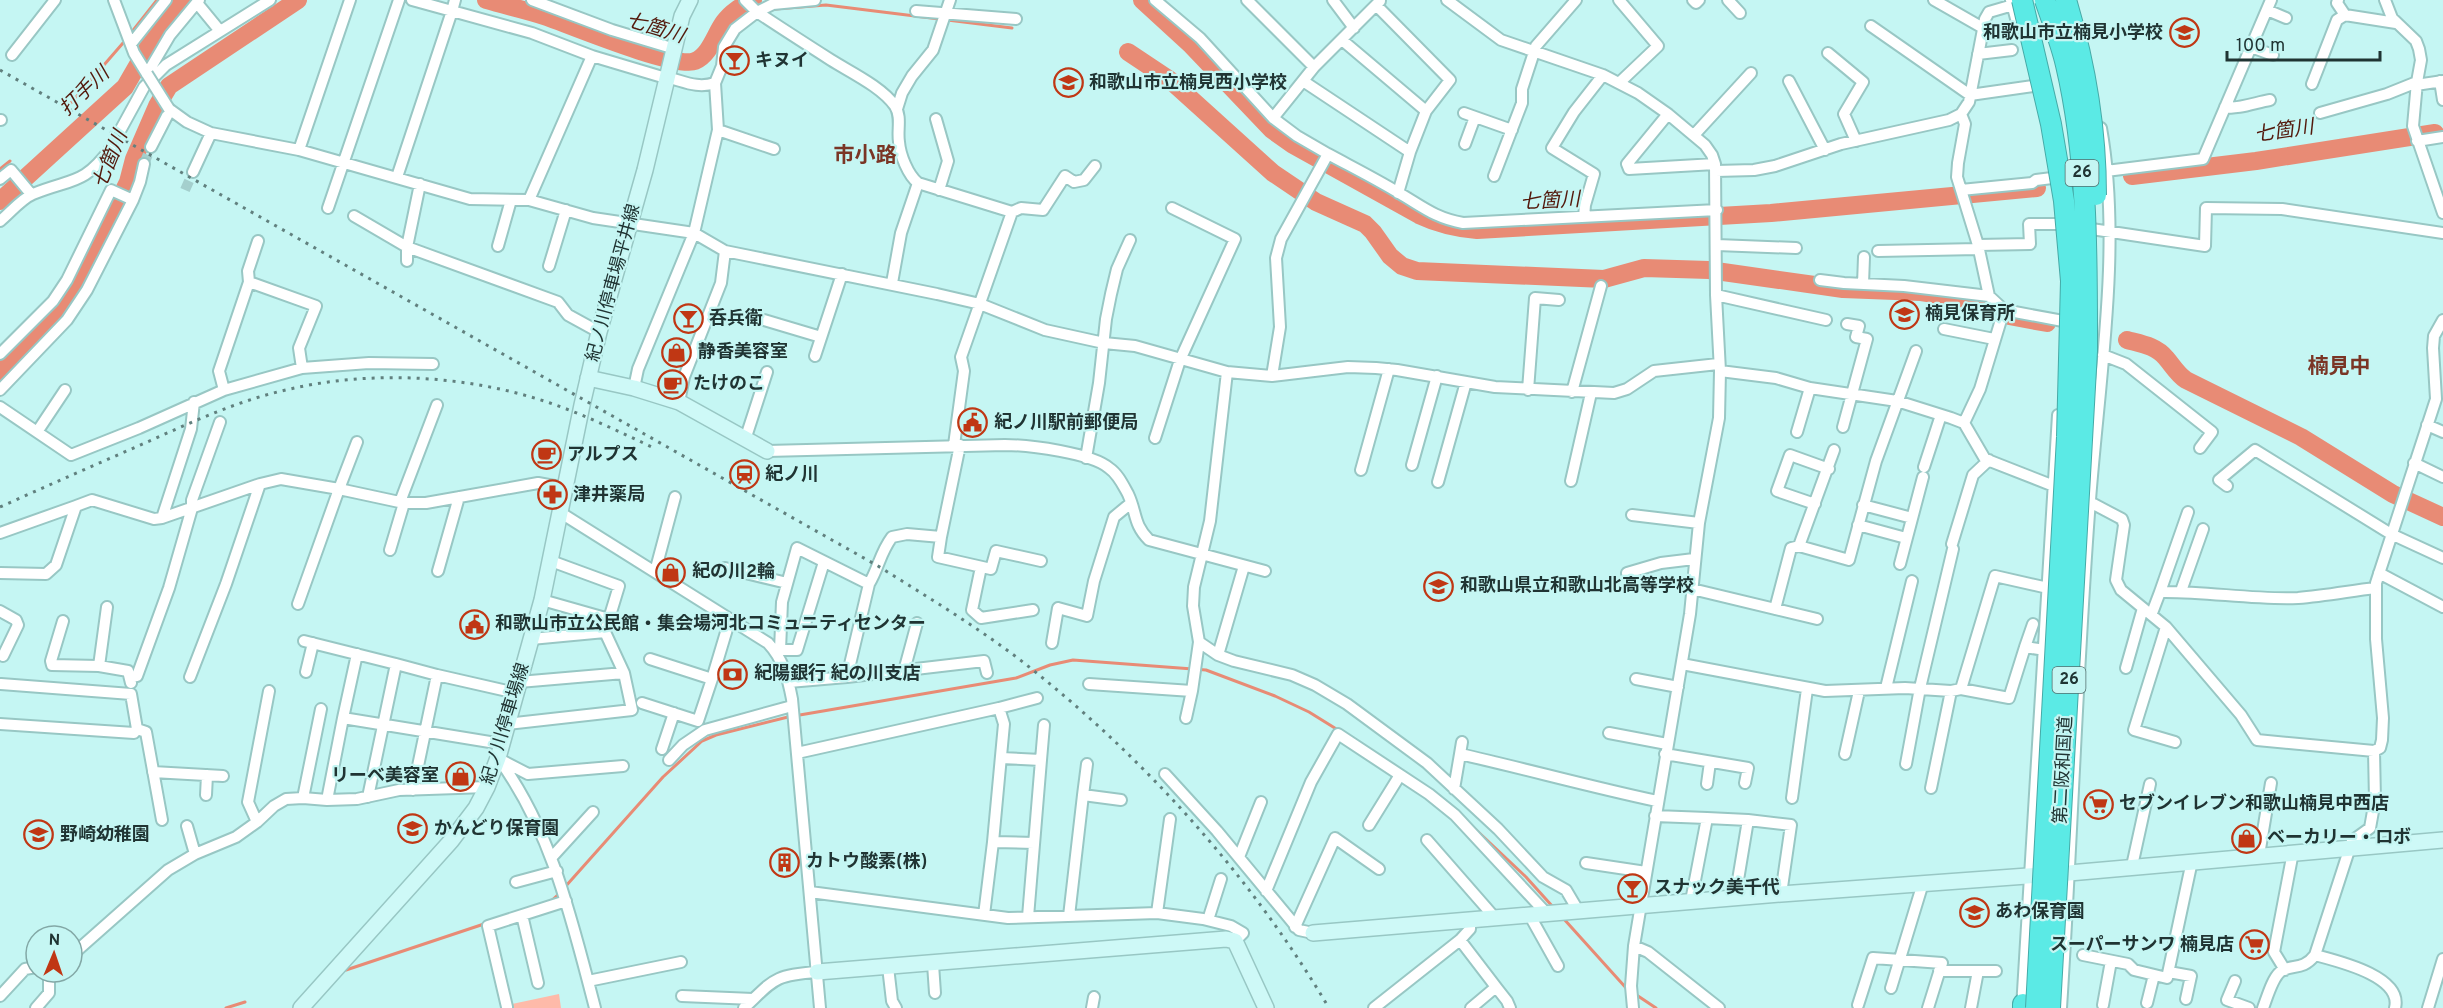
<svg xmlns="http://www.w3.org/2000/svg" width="2443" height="1008" viewBox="0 0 2443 1008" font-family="Overpass,'Noto Sans JP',sans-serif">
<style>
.green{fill:#febaa9}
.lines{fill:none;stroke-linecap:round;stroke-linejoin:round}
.stream{stroke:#e88b75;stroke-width:3}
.river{stroke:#e88b75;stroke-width:18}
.street-tunnel{stroke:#a4cfcd;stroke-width:10;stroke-dasharray:10 5;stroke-linecap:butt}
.street-casing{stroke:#98c7c4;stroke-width:14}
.secondary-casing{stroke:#98c7c4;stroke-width:18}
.highway-casing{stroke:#46aaa7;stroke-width:22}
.street{stroke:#fff;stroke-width:10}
.secondary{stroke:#cef9f7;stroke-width:15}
.highway{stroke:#5beae5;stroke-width:20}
.rail{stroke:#61807e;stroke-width:3;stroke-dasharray:3 6;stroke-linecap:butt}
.street-bridge-casing{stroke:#98c7c4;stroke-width:14;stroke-linecap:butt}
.highway-bridge-casing{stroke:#46aaa7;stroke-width:22;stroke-linecap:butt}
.street-bridge{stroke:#fff;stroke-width:10}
.highway-bridge{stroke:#5beae5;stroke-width:20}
.labels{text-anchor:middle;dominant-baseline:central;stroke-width:4.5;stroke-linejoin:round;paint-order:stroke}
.shield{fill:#c5f6f3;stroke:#526e6d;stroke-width:1.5}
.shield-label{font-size:16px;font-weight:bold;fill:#203433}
.poi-label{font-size:18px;font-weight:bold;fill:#203433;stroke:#c5f6f3;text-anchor:start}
.street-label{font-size:18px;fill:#203433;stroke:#c5f6f3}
.water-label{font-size:20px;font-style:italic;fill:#53190c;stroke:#c5f6f3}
.quarter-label{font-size:21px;font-weight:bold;fill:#7a3525;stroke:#c5f6f3}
</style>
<rect width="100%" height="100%" fill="#c5f6f3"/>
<!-- green -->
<path class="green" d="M559 994 561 1008H512V1004Z"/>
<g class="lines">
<!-- stream -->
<path class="stream" d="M775 9 826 5 1012 28
M131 33 157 0
M71 103 123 43
M0 169 10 161
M0 372 2 371
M1473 827 1526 877 1553 907
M565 887 663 777 702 741 716 735 788 717 1016 678 1050 665 1073 660 1206 670 1275 696 1309 712 1338 730
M550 902 561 892
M1563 918 1627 989
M346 970 487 923
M1635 994 1656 1008
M226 1008 245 1002"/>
<!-- river -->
<path class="river" d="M486 0C506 6 527 10 547 17 572 26 676 69 695 61 710 55 715 34 724 22 732 11 742 6 753 0
M1142 0 1190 44 1272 130 1293 145 1419 215C1438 224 1455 228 1477 230L1771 213 2037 188
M1128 52 1170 80 1273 173 1316 202 1365 224 1373 232 1390 256 1402 266 1417 271 1604 279 1644 268 1709 270 1843 289 1921 292 1980 301 2009 316 2047 323
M2132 176 2256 161 2435 133
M0 201 125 87 162 23 182 0
M2127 340C2142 344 2156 346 2166 358 2173 366 2177 374 2186 380L2301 437 2393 494 2443 517
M0 373 61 309 77 286 128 182 134 159 157 106 169 86 298 0"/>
<!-- street-tunnel -->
<path class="street-tunnel" d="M111 148 121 129
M144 164 151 147
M185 190 193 172"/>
<defs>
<path id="street" d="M114 0 134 53 147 74 170 35 199 0
M412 0 452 11 455 0
M532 0 612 30 675 49
M745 0 757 12C781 28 806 44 831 60 850 72 882 87 895 106 902 117 897 130 899 142 900 155 908 175 918 183L1012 212 961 357 964 371 954 445
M1155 0 1200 38 1273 118 1297 136 1328 154 1281 239 1276 258 1280 327 1272 376
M1247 0 1314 67
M1333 0 1354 28
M1447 0 1501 40 1603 75 1638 93 1668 114 1705 145 1712 155 1715 164 1716 295 1720 371 1719 418 1699 523 1690 614 1634 946 1631 986 1633 1008
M1619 0 1658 46 1619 83
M1693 0 1696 3 1699 0
M1728 0 1740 13
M1934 0 1983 28
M2011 0 2018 26
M2338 0 2337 3 2345 15
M2385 0 2392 18 2416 41 2419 49 2421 60 2417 82 2413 126 2443 213
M197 3 220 31
M1376 5 1450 80 1426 111 1410 152 1398 193
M2267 10 2286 18
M916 11 1016 19
M1871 26 1970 95 2033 86
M1342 40 1426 111
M131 44 166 0
M2251 47 2273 55
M1828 53 1863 82 1844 114 1856 141
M1978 54 2012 50
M12 55 55 0
M1303 81 1410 152
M1789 81 1825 150
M2440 81 2443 100
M2312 84 2337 20 2345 15 2396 23
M2416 85 2443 81
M2225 107C2237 110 2257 102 2270 100
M169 109 187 122 211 133 299 150 470 199 529 200 593 218 694 233 725 251 937 294 980 304 1045 330 1104 343 1135 346 1227 372 1272 376 1348 367 1376 368 1397 370 1495 387 1614 393 1627 389 1654 371 1718 364
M897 109 902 93 912 76 933 50 950 0
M1464 113 1512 130
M2320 113 2387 94 2417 82
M1668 114 1627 164 1629 169 1715 164
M1961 114 1965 124 1958 163 1957 177 1978 245 1989 296 2004 310 1980 389 1964 423
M1273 118 1314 67 1380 1
M936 119 948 161 939 190
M0 120H1
M121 129 144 87 166 65 270 0
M718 130 774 149
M1694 135 1751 73
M2417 141 2443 137
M1465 144 1475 117
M151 147 170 110
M299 150 350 0
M1328 154C1352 167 1376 179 1399 193 1423 207 1435 218 1463 223L1717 210
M1716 171 1754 170 1775 166 1841 144 1949 120 1961 114 1969 102 1985 19 1989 12 2013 5
M2106 171 2203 159 2271 0
M193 172 211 133
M1494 176 1522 103V89L1536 46 1576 0
M397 177 452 11 532 33 592 56
M0 179 11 170 31 194
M1961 190 2032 183 2036 180 2052 178
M529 200 592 56 659 76C679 78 694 90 715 83L722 66 724 47 735 29 757 12 773 4 815 0
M328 208 399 0
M1012 212 1021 208 1043 210 1065 176 1074 182 1084 180 1095 166
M354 216 407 247 558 302 568 315 599 332
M1584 217 1585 205 1594 174 1552 148 1574 112 1603 75
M0 221C10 213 21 199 33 194 72 178 83 186 111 148
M1717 245 1796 248
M1978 245 2030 244 2029 224H2058L2205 246 2206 208 2282 209 2443 233
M498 246 511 200
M1878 251 1978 249
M407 261V247L420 184
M549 266 566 210
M1820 280 1844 283 1904 286 1989 296
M249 282 248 271 258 241
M892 283 901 233 918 183
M1863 284 1864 257
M1716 295 1826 320
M2004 310 2063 321
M764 320 821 337
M1944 329 1994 339
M0 354 53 301 67 280 111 190 133 200
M2103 355 2126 364 2212 432 2200 448
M815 356 842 274
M1720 371 1776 378 1810 388 1897 401 1951 418 1964 423 1985 459 2059 488
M634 388 638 369 694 233 718 130 715 83
M0 390 67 320 87 290 133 200 140 182 144 164
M224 390 302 368 369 363 433 364
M1528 390 1535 298 1559 300
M1572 392 1601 286
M679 402 684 377 721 283 725 251
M0 407 71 455 139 428 224 390 219 371 249 282 316 306 299 348 302 368
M2427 425 2443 432
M1843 427 1867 339 1856 337 1859 326 1847 324
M37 432 65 390
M1797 432 1810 388
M1155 438 1180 360 1235 239 1172 208
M745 440 767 372
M357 442 339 489 404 503H426L538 483 565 488
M960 445 941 537 907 534 892 537C880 553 879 567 869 584L847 677 984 661 987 673
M767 451 1005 445C1029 445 1092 453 1109 468 1118 474 1123 485 1128 494 1137 513 1133 524 1149 540L1265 571
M1086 458 1099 383 1106 319 1111 294 1117 269 1130 240
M2414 463 2443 477
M1412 465 1437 376
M1924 467 1941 415
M1361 470 1389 369
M1571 481 1591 393
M1438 482 1466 382
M260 484 281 479 339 489 298 604
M2227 486 2219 480 2255 450 2391 534 2443 558
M2084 499 2122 519 2124 525 2116 580 2121 590 2166 627 2241 715 2257 740 2374 751
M400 502 437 405
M1815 504 1777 491 1790 455 1829 469
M1863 505 1912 518
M561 513 768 643C783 659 788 678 792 699L820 1008
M1632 515 1699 523
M162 518 260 484 226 584 190 677
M1858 525 1906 538
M0 533 76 506
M941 537 938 557 991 569 996 551 1041 561
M1952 544 1973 475 1989 460
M1799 546 1849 560 1876 461 1916 351
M390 550 404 503
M1900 564 1923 477
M981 567 972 610 981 618 1033 610
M725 568 787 583
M438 571 459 497
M655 572 675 497
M0 573 46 574 56 565 76 506 92 500 154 519 162 518 191 429 194 402
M1627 573 1661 563 1694 559
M2379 573 2443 607
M1692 589 1817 619
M2181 591 2203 529
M2160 592 2188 512
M542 600 609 619
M107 607 99 666 128 671 131 683
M1775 609 1791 548 1799 546 1834 450
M0 611 16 620 18 625 3 656
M2152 613 2160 592C2206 591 2252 600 2298 598 2324 596 2350 591 2375 588
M63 621 51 661 52 665 99 666
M2166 627 2134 730 2175 742
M531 639 605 632 619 586 551 561
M304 641 396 664
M1199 642 1218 655 1234 661 1292 675 1315 685 1347 704 1427 763 1498 829 1543 877 1566 890 1579 912
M1052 643 1058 608 1087 616 1094 581 1114 517 1131 503
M2025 647 2033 624
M776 650H797L824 562
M780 650 782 602 797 548 869 584
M1218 655 1244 566
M650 659 712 679 730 619
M1682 664 1825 691 1905 688 1951 691 1961 689 2009 698 2025 647 2045 650
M2126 668 2143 608
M904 671 917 623
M306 672 313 643
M130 677 137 676 169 588 192 508V500L220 422
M1636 679 1678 687
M519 682 624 673
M789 682 847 677
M1089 684 1192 691 1186 718
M1886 688 1912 581
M1961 689 1995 576 2048 588
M1192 691 1199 642 1193 606 1194 587 1210 521 1227 372
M642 703 698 721 712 679
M343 718 357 654
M0 724 134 733 137 729 131 694 1 684
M507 724 632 710 624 673 605 632
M137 729 146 732 162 820
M1609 733 1667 744
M662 749 674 713
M797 753 999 708
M1460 754 1462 742
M1665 754 1748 768 1745 783
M1845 754 1859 691
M498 758C552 831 572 921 595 1008
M1001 758 1041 760 1044 725
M501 760 528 774 623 766
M669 760 683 745 705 730 792 706
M1087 764 1083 795 1121 800
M1906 764 1920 688 1953 549
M153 772 223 776
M1165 774 1217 831 1299 930 1313 933
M1707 784 1710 762
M1931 788 1951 691
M1454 789 1460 754C1526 769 1591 787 1657 801
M413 790 437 675 516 693
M206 795 207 775
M368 797 396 664 437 675
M303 798 321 709
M1792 798 1807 689
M327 800 343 718 502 744
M1655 816 1707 818 1691 901
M1707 818 1748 820 1735 898
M1748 820 1791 825 1781 894
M257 822 248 802 269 691
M1369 825 1400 775
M187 826 195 854
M1427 840 1496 919
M993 842 1004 724 999 708 1037 698
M2259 855 2271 783
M552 857 593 812
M1239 857 1261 802
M1586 863 1646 872
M2132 866 2150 784
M516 882 557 871
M1266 891 1311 782 1338 734 1429 794 1455 815 1547 914
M810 892 1008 918 1157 913 1203 919 1231 926 1243 933 1235 941
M1157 913 1170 819
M522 915 538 983
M984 915 993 842 1034 843
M1069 916 1083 795
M1530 916 1558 966
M1028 917 1041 760
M1208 920 1221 879
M1295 927 1335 838 1379 869
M1460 940 1496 987 1471 1008
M1634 946 1648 952 1719 1008
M72 955 168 870 195 854 236 837 257 822 274 806 286 799 303 798 327 800 357 799 399 790 487 787
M2083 955 2128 964 2134 970 2167 978 2192 861
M2315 955C2337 961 2403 976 2395 1008
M933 964 935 993
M888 967 892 1001 896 1008
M2285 970 2274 952 2293 852
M1939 971H1996
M2169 972 2191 976 2186 999
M588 981 681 962
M2235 981 2227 1000 2249 1008
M1496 987 1507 1001 1510 1008
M1891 988 1923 883
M0 996 25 969 36 967
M682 996 753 999
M2147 1003 2154 975
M1858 1005 1873 958 1942 963 1928 1008
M2103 1005 2111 961
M507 1007 488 926 566 901
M36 1008 49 993V972
M744 1008C774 980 773 975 817 972
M1092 1008 1094 997
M1374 1008 1460 940 1470 929V921
M1971 1008 1978 971
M2022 1008 2058 415
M2061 1008C2072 839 2077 669 2090 500 2099 381 2122 245 2101 128
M2263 1008C2267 998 2272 979 2280 972 2291 963 2302 972 2315 955L2352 841 2370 828 2375 800 2374 751 2380 748 2382 740 2383 718 2376 639V583L2436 399 2433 348 2434 336 2443 320
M2428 1008 2443 959"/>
<path id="secondary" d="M588 378 634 388 679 402 767 451
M1313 933 1781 894 2069 873 2443 840
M817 972 1226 939 1235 941 1266 1008
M301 1008 451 841 476 808 487 787 498 758 542 600 582 405 599 332 645 170 682 16 690 0"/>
<path id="highway" d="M2023 1008V1004"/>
</defs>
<!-- street casing -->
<use href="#street" class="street-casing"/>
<!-- secondary casing -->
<use href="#secondary" class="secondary-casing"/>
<!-- highway casing -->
<use href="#highway" class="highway-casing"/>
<!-- street -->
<use href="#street" class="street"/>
<!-- secondary -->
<use href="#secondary" class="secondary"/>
<!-- highway -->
<use href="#highway" class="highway"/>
<!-- rail -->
<path class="rail" d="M0 70 878 566C926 596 974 625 1019 659 1142 755 1249 873 1329 1008
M0 507C49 485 97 464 145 443 192 422 239 400 290 389 373 370 468 375 550 403 585 415 620 432 654 448"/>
<defs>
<path id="street-bridge" d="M147 74 169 109"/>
<path id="highway-bridge" d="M2022 0 2051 124 2064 201 2071 281 2067 437 2036 1008
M2045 0C2052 21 2061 43 2066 65 2088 159 2087 255 2087 351L2050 1008
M2066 0C2085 63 2096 130 2096 195"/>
</defs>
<!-- street-bridge casing -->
<use href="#street-bridge" class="street-bridge-casing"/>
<!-- highway-bridge casing -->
<use href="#highway-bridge" class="highway-bridge-casing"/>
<!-- street-bridge -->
<use href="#street-bridge" class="street-bridge"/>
<!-- highway-bridge -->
<use href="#highway-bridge" class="highway-bridge"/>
</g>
<!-- icons -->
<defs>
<symbol id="school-ring" viewBox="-11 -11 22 22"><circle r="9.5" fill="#c5f6f3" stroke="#c03714" stroke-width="1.5"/><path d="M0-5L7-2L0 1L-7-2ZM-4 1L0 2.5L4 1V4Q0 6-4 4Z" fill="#c03714"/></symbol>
<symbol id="bar-ring" viewBox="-11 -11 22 22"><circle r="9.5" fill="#c5f6f3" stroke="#c03714" stroke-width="1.5"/><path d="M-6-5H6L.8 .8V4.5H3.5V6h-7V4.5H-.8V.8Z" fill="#c03714"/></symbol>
<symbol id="shop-ring" viewBox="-11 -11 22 22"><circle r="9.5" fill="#c5f6f3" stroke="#c03714" stroke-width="1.5"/><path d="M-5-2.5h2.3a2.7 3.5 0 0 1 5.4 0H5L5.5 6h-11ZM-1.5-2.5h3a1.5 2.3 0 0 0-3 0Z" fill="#c03714"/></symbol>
<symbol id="cafe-ring" viewBox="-11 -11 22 22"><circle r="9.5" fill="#c5f6f3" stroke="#c03714" stroke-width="1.5"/><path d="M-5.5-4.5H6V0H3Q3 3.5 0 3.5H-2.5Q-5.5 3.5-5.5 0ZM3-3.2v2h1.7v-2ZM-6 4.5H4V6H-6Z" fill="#c03714"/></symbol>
<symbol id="civic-ring" viewBox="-11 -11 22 22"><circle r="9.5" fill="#c5f6f3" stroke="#c03714" stroke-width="1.5"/><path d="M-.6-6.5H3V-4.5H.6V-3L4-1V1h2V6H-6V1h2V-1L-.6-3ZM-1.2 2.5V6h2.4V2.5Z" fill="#c03714"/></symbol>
<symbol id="station-ring" viewBox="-11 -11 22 22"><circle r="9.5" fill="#c5f6f3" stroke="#c03714" stroke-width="1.5"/><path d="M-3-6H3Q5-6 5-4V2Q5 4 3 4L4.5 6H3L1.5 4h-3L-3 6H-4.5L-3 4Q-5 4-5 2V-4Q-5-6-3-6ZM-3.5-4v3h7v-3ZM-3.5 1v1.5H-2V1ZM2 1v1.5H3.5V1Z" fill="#c03714"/></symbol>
<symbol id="pharmacy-ring" viewBox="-11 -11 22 22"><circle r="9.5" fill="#c5f6f3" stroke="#c03714" stroke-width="1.5"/><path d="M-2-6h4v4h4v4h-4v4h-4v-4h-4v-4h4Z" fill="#c03714"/></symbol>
<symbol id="bank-ring" viewBox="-11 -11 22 22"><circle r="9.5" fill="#c5f6f3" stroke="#c03714" stroke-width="1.5"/><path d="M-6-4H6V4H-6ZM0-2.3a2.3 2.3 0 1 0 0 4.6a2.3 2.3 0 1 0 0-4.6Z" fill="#c03714"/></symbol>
<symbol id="supermarket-ring" viewBox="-11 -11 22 22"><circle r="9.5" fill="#c5f6f3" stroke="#c03714" stroke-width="1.5"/><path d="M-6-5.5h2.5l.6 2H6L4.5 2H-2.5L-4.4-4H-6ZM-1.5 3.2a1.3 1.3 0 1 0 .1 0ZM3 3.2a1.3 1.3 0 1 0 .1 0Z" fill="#c03714"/></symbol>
<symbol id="building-ring" viewBox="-11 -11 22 22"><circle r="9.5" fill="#c5f6f3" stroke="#c03714" stroke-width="1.5"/><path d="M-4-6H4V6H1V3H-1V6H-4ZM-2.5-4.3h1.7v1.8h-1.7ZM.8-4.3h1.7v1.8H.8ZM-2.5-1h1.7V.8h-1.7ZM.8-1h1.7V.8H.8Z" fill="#c03714"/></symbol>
</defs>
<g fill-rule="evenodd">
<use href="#school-ring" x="2168" y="16" width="33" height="33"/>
<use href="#bar-ring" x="718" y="44" width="33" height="33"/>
<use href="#school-ring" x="1052" y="66" width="33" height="33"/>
<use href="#school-ring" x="1888" y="298" width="33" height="33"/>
<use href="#bar-ring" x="672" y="302" width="33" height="33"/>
<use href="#shop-ring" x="660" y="336" width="33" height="33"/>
<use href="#cafe-ring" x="656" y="368" width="33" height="33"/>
<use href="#civic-ring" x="956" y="406" width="33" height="33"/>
<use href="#cafe-ring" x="530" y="438" width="33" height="33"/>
<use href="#station-ring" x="728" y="458" width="33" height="33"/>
<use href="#pharmacy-ring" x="536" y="478" width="33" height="33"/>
<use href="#shop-ring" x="654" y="556" width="33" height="33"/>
<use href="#school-ring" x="1422" y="570" width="33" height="33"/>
<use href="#civic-ring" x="458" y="608" width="33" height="33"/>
<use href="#bank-ring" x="716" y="658" width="33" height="33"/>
<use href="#shop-ring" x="444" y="760" width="33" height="33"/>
<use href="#supermarket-ring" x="2082" y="788" width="33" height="33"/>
<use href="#school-ring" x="396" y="812" width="33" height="33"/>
<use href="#school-ring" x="22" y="818" width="33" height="33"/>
<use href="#shop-ring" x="2230" y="822" width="33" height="33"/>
<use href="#building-ring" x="768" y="846" width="33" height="33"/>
<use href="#bar-ring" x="1616" y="872" width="33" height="33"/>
<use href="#school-ring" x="1958" y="896" width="33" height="33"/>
<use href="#supermarket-ring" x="2238" y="928" width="33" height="33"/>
</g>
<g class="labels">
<!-- shield labels -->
<g class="shield">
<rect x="2065.5" y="160" width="33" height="26" rx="4.5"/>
<rect x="2052.5" y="667" width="33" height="26" rx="4.5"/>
</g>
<g class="shield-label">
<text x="2082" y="173">26</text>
<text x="2069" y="680">26</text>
</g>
<!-- poi labels -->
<g class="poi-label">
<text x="2163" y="33" text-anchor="end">和歌山市立楠見小学校</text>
<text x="755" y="61">キヌイ</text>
<text x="1089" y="83">和歌山市立楠見西小学校</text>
<text x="1925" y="314">楠見保育所</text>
<text x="709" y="319">呑兵衛</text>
<text x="698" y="352">静香美容室</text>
<text x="693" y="384">たけのこ</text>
<text x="994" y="423">紀ノ川駅前郵便局</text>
<text x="567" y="455">アルプス</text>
<text x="765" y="475">紀ノ川</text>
<text x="573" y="495">津井薬局</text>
<text x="692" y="572">紀の川2輪</text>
<text x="1460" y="586">和歌山県立和歌山北高等学校</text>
<text x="495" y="624">和歌山市立公民館・集会場河北コミュニティセンター</text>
<text x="754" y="674">紀陽銀行 紀の川支店</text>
<text x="439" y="776" text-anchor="end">リーベ美容室</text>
<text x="2119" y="804">セブンイレブン和歌山楠見中西店</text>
<text x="434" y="829">かんどり保育園</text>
<text x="60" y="835">野崎幼稚園</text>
<text x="2267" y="838">ベーカリー・ロボ</text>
<text x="806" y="862">カトウ酸素(株)</text>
<text x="1654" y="888">スナック美千代</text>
<text x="1995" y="912">あわ保育園</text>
<text x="2234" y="945" text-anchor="end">スーパーサンワ 楠見店</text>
</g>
<!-- street labels -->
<g class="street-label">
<text transform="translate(614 283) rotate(-75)">紀ノ川停車場平井線</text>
<text transform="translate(506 724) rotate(-73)">紀ノ川停車場線</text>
<text transform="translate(2064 770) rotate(-87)">第二阪和国道</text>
</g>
<!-- water labels -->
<g class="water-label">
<text transform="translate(655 29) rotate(17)">七箇川</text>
<text transform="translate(85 92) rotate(-44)">打手川</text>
<text transform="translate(2284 132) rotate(-8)">七箇川</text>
<text transform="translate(111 160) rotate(-68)">七箇川</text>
<text transform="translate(1550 202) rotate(-3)">七箇川</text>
</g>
<!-- quarter labels -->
<g class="quarter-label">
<text x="865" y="156">市小路</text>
<text x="2339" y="367">楠見中</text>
</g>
</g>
<!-- north arrow -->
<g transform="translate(54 954) rotate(2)"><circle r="28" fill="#c5f6f3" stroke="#83a8a6" stroke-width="1.5"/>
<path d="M0-4.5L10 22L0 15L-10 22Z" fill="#c03714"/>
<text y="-9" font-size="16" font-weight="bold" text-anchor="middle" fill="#203433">N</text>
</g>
<!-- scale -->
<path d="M2227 51v9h153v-9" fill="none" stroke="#203433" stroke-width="3"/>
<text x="2236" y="51" font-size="18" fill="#203433" stroke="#c5f6f3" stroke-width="4.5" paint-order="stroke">100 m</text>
</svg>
